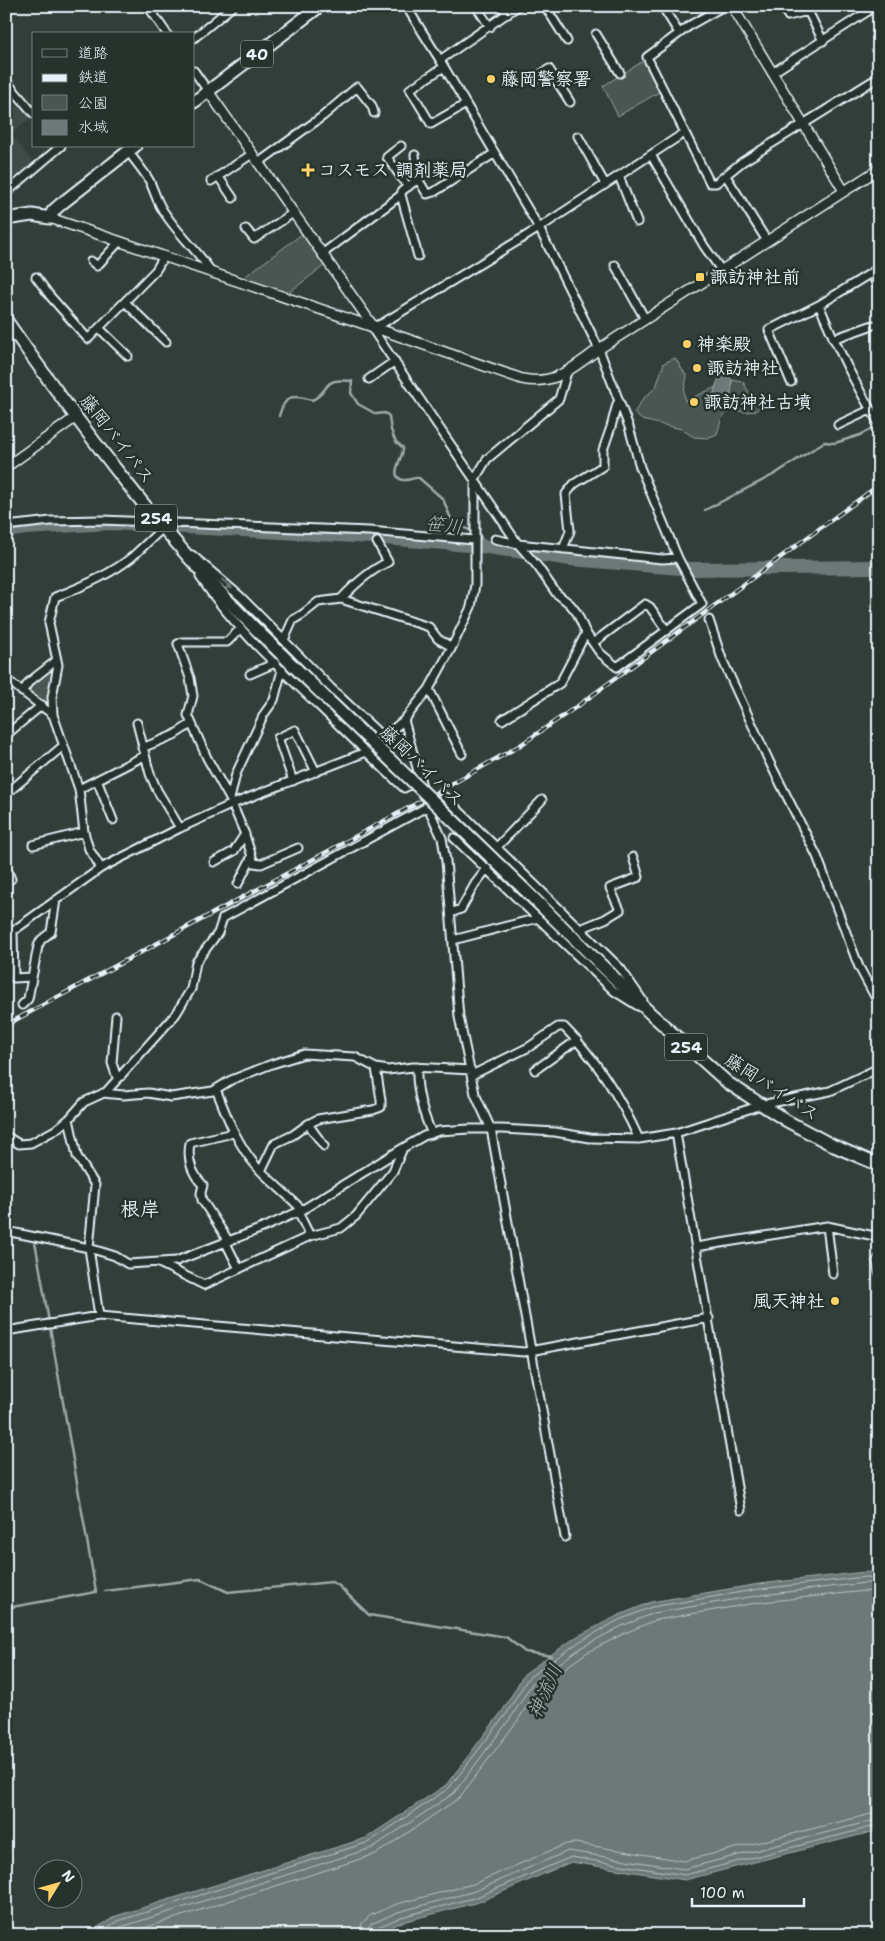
<svg xmlns="http://www.w3.org/2000/svg" width="885" height="1941" viewBox="0 0 885 1941" font-family="'Shantell Sans','Klee One',sans-serif">
<style>
.built{fill:#3f4b46}
.green{fill:#495651;stroke:#98a4a4}
.water{fill:#6d7978;stroke:#9ea9ab}
.lines{fill:none;stroke-linecap:round;stroke-linejoin:round}
.shore{stroke:#b7c1c5;stroke-width:1}
.stream{stroke:#9ea9ab;stroke-width:2.5}
.river{stroke:#6d7978;stroke-width:14}
.minor-casing{stroke:#e8f1f8;stroke-width:11}
.tertiary-casing{stroke:#e8f1f8;stroke-width:12}
.primary-casing{stroke:#e8f1f8;stroke-width:15}
.trunk-casing{stroke:#e8f1f8;stroke-width:15}
.minor{stroke:#26332d;stroke-width:7}
.tertiary{stroke:#26332d;stroke-width:9}
.primary{stroke:#26332d;stroke-width:11}
.trunk{stroke:#26332d;stroke-width:11}
.rail-casing{stroke:#e8f1f8;stroke-width:4.5}
.rail{stroke:#26332d;stroke-width:2.5;stroke-dasharray:8;stroke-linecap:butt}
.trunk-bridge-casing{stroke:#e8f1f8;stroke-width:15;stroke-linecap:butt}
.trunk-bridge{stroke:#26332d;stroke-width:11}
.oneway{fill:#6a7674}
.poi-dot{fill:#ffd166;stroke:#26332d;stroke-width:2}
.labels{text-anchor:middle;dominant-baseline:central;stroke-width:5;stroke-linejoin:round;paint-order:stroke}
.shield{fill:#26332d;stroke:#aeb8bb;stroke-width:1}
.shield-label{font-size:16px;font-weight:bold;fill:#e8f1f8}
.poi-label{font-size:18px;font-weight:bold;fill:#e8f1f8;stroke:#26332d;text-anchor:start}
.street-label{font-size:18px;fill:#e8f1f8;stroke:#26332d}
.water-label{font-size:19px;font-style:italic;fill:#b1bbbe;stroke:#26332d}
.quarter-label{font-size:20px;font-weight:bold;fill:#e8f1f8;stroke:#26332d}
</style>
<rect width="100%" height="100%" fill="#323e39"/>
<filter id="ink" filterUnits="userSpaceOnUse"><feTurbulence type="fractalNoise" baseFrequency=".02" numOctaves="2"/><feDisplacementMap in="SourceGraphic" scale="10" xChannelSelector="R" yChannelSelector="G"/><feConvolveMatrix kernelMatrix="1 2 1 2 8 2 1 2 1" color-interpolation-filters="sRGB"/></filter>
<g filter="url(#ink)">
<!-- built -->
<path class="built" d="M6 87 31 118 11 134 33 162 6 185Z"/>
<!-- green -->
<path class="green" d="M645 60 661 91 618 116 603 86Z
M302 234 325 265 287 294 243 278Z
M675 358 687 377 684 391 685 401 731 380 743 382 750 394 761 396 763 402 756 411 745 412 732 410 722 417 717 434 707 438 694 437 681 429 642 420 634 413 643 399 656 387 664 363Z
M55 665C54 679 49 691 50 705L27 690 33 682Z"/>
<!-- water -->
<path class="water" d="M725 372 732 380C732 390 731 402 722 408L715 407C711 398 716 377 725 372Z
M865 1572 879 1573V1830L685 1880 571 1862 479 1902 402 1922 373 1935H85L116 1916 366 1838 446 1785 503 1710 524 1674 576 1637 617 1616 651 1602 759 1584Z"/>
<g class="lines">
<!-- shore -->
<path class="shore" d="M95 1935 118 1921 369 1842 449 1788 507 1713 528 1678 579 1642 619 1620 652 1607 760 1589 865 1577 879 1578
M107 1935 121 1927 372 1848 454 1793 512 1716 533 1682 582 1647 622 1626 654 1613 761 1595 865 1583 879 1584
M122 1935 376 1854 459 1798 518 1720 539 1687 586 1653 625 1633 656 1620 762 1602 865 1591 879 1592
M359 1935 362 1923 371 1915 397 1904 473 1884 566 1844 575 1843 684 1861 879 1812
M366 1935 367 1928 371 1924 398 1912 475 1891 568 1851 684 1869 879 1819
M373 1935 376 1928 401 1917 477 1897 571 1857 685 1875 879 1825"/>
<!-- stream -->
<path class="stream" d="M279 416C285 395 292 394 312 400 333 390 318 378 352 381L351 393 358 404 376 414 385 413 389 416C390 425 391 435 397 443 398 443 403 448 403 448 405 454 387 477 403 480 408 481 414 477 419 478L443 499 451 519 458 525 479 534 485 546
M705 510 775 474 824 442 835 443 860 435 879 425
M6 1235 34 1241 36 1247 96 1592 6 1608
M105 1591 200 1579 228 1592 332 1582 338 1585 369 1615 506 1637 525 1652 552 1656"/>
<!-- river -->
<path class="river" d="M6 531 25 528 110 523 373 537 481 546 571 559 692 569 879 567"/>
<defs>
<path id="minor" d="M148 6 167 34
M406 6 440 60 539 228 599 349 629 427 640 467 678 558 702 604 617 667 600 653 586 633
M476 6 490 27
M501 6 508 14
M545 6 567 41
M662 6 679 33
M724 6 692 24 647 57 710 183H716L742 162 879 77
M783 6 788 16 808 11 823 41
M596 34 620 73
M194 38 233 6
M440 60 518 6
M444 67 410 89 431 124 466 104
M194 71 208 91
M772 73 876 6
M534 79 549 69 570 102
M6 81 34 114
M578 136 605 184
M401 146 387 157 408 187
M128 151C135 161 143 170 149 180 155 192 157 204 166 215 180 236 199 252 212 273
M415 155 418 179
M651 155 704 246 721 270
M258 163 323 116 357 87 372 106 374 113
M218 176 233 198
M619 176 637 222
M726 176 767 241
M211 181 252 154
M6 193 61 146
M401 195 402 191 418 179 427 194 434 192 495 153
M246 229 254 239 293 213
M322 254 401 195 418 256
M91 261 97 266 118 243
M615 265 645 319
M871 273 879 289
M36 277 50 296 88 339 156 270 163 258
M125 302 166 342
M819 305C836 346 856 386 879 424
M99 328 128 356
M833 339 873 325
M369 379 395 361
M791 382 769 330 819 305 879 268
M838 425 870 410
M6 526 51 521 102 520 369 531 474 540
M495 539 518 544 662 559 678 558
M377 542 388 562C371 570 354 585 341 599L429 627 438 639 452 647
M563 549 570 531 566 494 574 484 603 466V450L611 427 617 404 619 401
M192 555 241 597 331 688 384 738
M200 577C233 626 276 665 319 706 347 733 375 761 404 788L416 782
M709 620 722 659 769 761 817 856 859 967 879 1004
M240 629 227 642H182L178 644 190 678 193 696 188 715 207 758 230 799 244 832 254 863 261 864 298 848
M284 640 293 620 303 614 318 602 341 599
M593 643 645 604 650 607 667 631
M250 674 275 663
M6 679 53 715
M429 689 462 754
M22 692 29 682 57 660
M404 720 423 790
M502 720 560 683 586 633 577 613 570 604 556 593 538 567 518 544 375 333 373 327 383 323 539 228 684 133
M137 723 150 774 157 790 180 828
M6 735 42 705
M142 748 174 735 191 724
M97 780 113 820
M293 781 278 738 295 730 316 772
M79 789 144 756
M6 794 63 746
M230 799 236 774 264 714 274 700 282 670
M6 801V805
M427 805 442 838 446 861 459 1017 475 1094 491 1129 565 1537
M454 838 614 991 638 1006
M33 845 84 832
M497 847 542 800
M214 862 234 851 245 834
M6 867 11 879
M101 868 89 849 84 832 79 789 53 715 52 697 58 665 49 623 55 597C82 587 110 575 132 557 143 547 153 537 164 527
M238 884 251 858
M451 913 461 909 475 884 489 866
M580 929 605 919 620 910 610 888 639 877 633 857
M13 932 14 978 32 977
M6 936 101 868 180 828 235 803 366 752 404 720 429 689 452 647 471 607 475 585V479L487 459 559 399 567 372
M453 940 538 918
M22 1005 28 999 38 946 41 940 51 932 56 900
M116 1016 112 1063 116 1075 121 1076
M417 1067C416 1091 422 1112 432 1134
M535 1070 577 1040
M472 1075 529 1047 558 1027H564C596 1059 621 1099 639 1139
M216 1089C227 1117 237 1144 257 1167 271 1182 288 1195 302 1210
M103 1093 123 1095 148 1093 171 1097 213 1091 231 1080 272 1064 304 1054 355 1057 376 1068 388 1070 413 1067 471 1070
M69 1119 77 1156 95 1185 89 1248 99 1316
M308 1124 324 1146
M676 1133 741 1510
M6 1136 19 1144 31 1143 55 1130 69 1119 84 1102 106 1092 176 1014 191 989 196 962 218 933 223 918 445 797 621 969 643 1001
M261 1171 274 1144 293 1135 308 1124 318 1119 373 1110 381 1107V1100L376 1068
M298 1212 310 1236
M827 1226 833 1274
M6 1231 89 1248 115 1256 128 1264 176 1261 265 1227 302 1210 403 1148 424 1136 439 1131 469 1129H501L555 1132 590 1138 639 1139 676 1133 761 1105 830 1091 879 1068
M228 1240 202 1200 201 1193 203 1185C191 1173 187 1160 190 1143L233 1133
M225 1241 239 1269
M696 1247 827 1226 879 1237
M879 1258 877 1261 879 1272
M159 1263 204 1285 310 1236 341 1228 356 1216 393 1171 403 1148
M6 1331 99 1316 524 1352 709 1318"/>
<path id="tertiary" d="M732 6 844 191
M208 91 373 326
M50 218 373 327 522 379C556 386 573 367 599 349L879 169
M6 467 76 417"/>
<path id="primary" d="M194 102 320 6
M6 219 32 215 50 218 53 211 61 204 135 146"/>
<path id="trunk" d="M6 320C76 420 151 520 235 608 265 639 296 668 327 699
M523 888 650 1013 728 1083 787 1121 834 1146 879 1165"/>
</defs>
<!-- minor casing -->
<use href="#minor" class="minor-casing"/>
<!-- tertiary casing -->
<use href="#tertiary" class="tertiary-casing"/>
<!-- primary casing -->
<use href="#primary" class="primary-casing"/>
<!-- trunk casing -->
<use href="#trunk" class="trunk-casing"/>
<!-- minor -->
<use href="#minor" class="minor"/>
<!-- tertiary -->
<use href="#tertiary" class="tertiary"/>
<!-- primary -->
<use href="#primary" class="primary"/>
<!-- trunk -->
<use href="#trunk" class="trunk"/>
<defs>
<path id="rail" d="M6 1025 425 799 519 746 579 705 879 485"/>
</defs>
<!-- rail casing -->
<use href="#rail" class="rail-casing"/>
<!-- rail -->
<use href="#rail" class="rail"/>
<defs>
<path id="trunk-bridge" d="M327 699 523 888"/>
</defs>
<!-- trunk-bridge casing -->
<use href="#trunk-bridge" class="trunk-bridge-casing"/>
<!-- trunk-bridge -->
<use href="#trunk-bridge" class="trunk-bridge"/>
</g>
<!-- one-way arrows -->
<defs><path id="oneway-solid" d="M-6-.8H1V-3.2L6.5 0L1 3.2V.8H-6Z" transform="scale(1.25)"/></defs>
<use class="oneway" href="#oneway-solid" transform="translate(227 584) rotate(43)"/>
</g>
<!-- markers -->
<g class="poi-dot">
<circle cx="491" cy="79" r="5"/>
<path d="M305.5 162.5h5v5h5v5h-5v5h-5v-5h-5v-5h5z"/>
<rect x="695" y="272" width="10" height="10" rx="2.5"/>
<circle cx="687" cy="344" r="5"/>
<circle cx="697" cy="368" r="5"/>
<circle cx="694" cy="402" r="5"/>
<circle cx="835" cy="1301" r="5"/>
</g>
<g class="labels">
<!-- shield labels -->
<g class="shield">
<rect x="241" y="40.5" width="32" height="27" rx="4"/>
<rect x="135" y="504.5" width="42" height="27" rx="4"/>
<rect x="665" y="1033.5" width="42" height="27" rx="4"/>
</g>
<g class="shield-label">
<text x="257" y="54">40</text>
<text x="156" y="518">254</text>
<text x="686" y="1047">254</text>
</g>
<!-- poi labels -->
<g class="poi-label">
<text x="501" y="79">藤岡警察署</text>
<text x="318" y="170">コスモス 調剤薬局</text>
<text x="710" y="277">諏訪神社前</text>
<text x="697" y="344">神楽殿</text>
<text x="707" y="368">諏訪神社</text>
<text x="704" y="402">諏訪神社古墳</text>
<text x="825" y="1301" text-anchor="end">風天神社</text>
</g>
<!-- street labels -->
<g class="street-label">
<text transform="translate(117 439) rotate(52)">藤岡バイパス</text>
<text transform="translate(422 766) rotate(44)">藤岡バイパス</text>
<text transform="translate(772 1087) rotate(33)">藤岡バイパス</text>
</g>
<!-- water labels -->
<g class="water-label">
<text transform="translate(444 525) rotate(6)">笹川</text>
<text transform="translate(545 1691) rotate(-66)">神流川</text>
</g>
<!-- quarter labels -->
<g class="quarter-label">
<text x="140" y="1209">根岸</text>
</g>
</g>
<!-- margin -->
<rect width="885" height="1941" fill="none" stroke="#26332d" stroke-width="25"/>
<rect x="12" y="12" width="860" height="1916" fill="none" stroke="#e8f1f8" stroke-width="2" filter="url(#ink)"/>
<!-- legend -->
<rect x="32" y="32" width="162" height="115" fill="#26332d" stroke="#747f7e"/>
<rect x="42" y="49" width="25" height="8" fill="#26332d" stroke="#747f7e"/>
<text x="78" y="58" font-size="15" fill="#e8f1f8">道路</text>
<rect x="42" y="74" width="25" height="8" fill="#e8f1f8" stroke="#747f7e"/>
<text x="78" y="82" font-size="15" fill="#e8f1f8">鉄道</text>
<rect x="42" y="95" width="25" height="15" fill="#495651" stroke="#747f7e"/>
<text x="78" y="108" font-size="15" fill="#e8f1f8">公園</text>
<rect x="42" y="120" width="25" height="15" fill="#6d7978" stroke="#747f7e"/>
<text x="78" y="132" font-size="15" fill="#e8f1f8">水域</text>
<!-- north arrow -->
<g transform="translate(58 1884) rotate(53)"><circle r="24" fill="#26332d" stroke="#747f7e"/>
<path d="M0-4L9 19L0 12L-9 19Z" fill="#ffd166"/>
<text y="-8" font-size="14" font-weight="bold" text-anchor="middle" fill="#e8f1f8">N</text>
</g>
<!-- scale -->
<path d="M692 1898v8h112v-8" fill="none" stroke="#e8f1f8" stroke-width="2.5"/>
<text x="700" y="1898" font-size="15" fill="#e8f1f8" stroke="#26332d" stroke-width="4" paint-order="stroke">100 m</text>
</svg>
